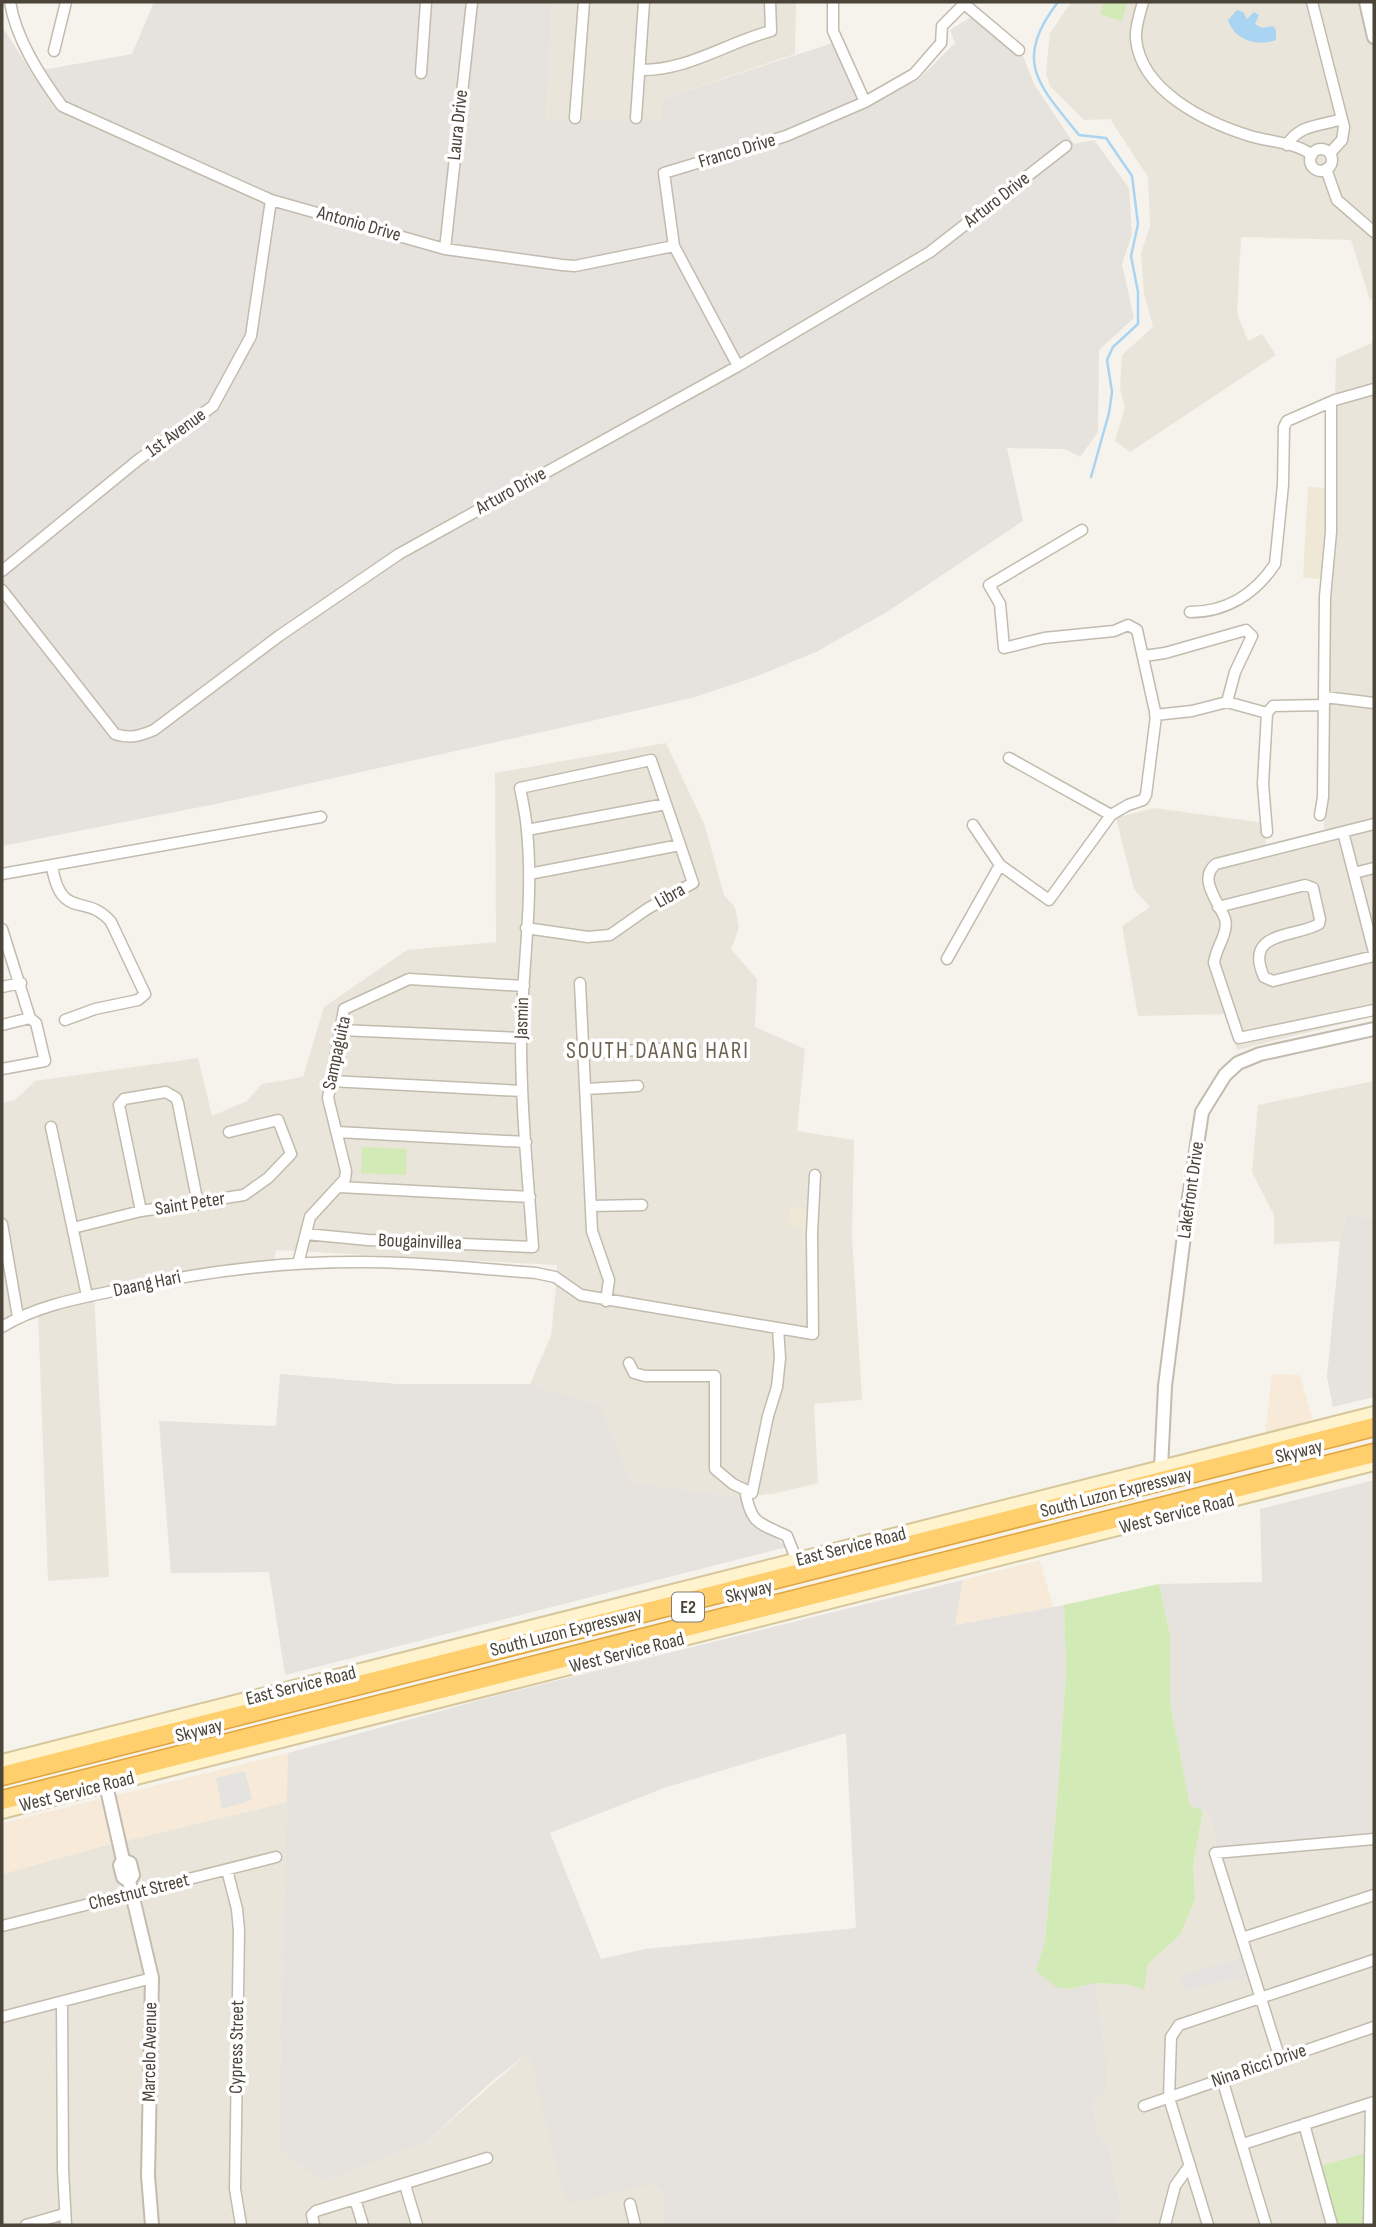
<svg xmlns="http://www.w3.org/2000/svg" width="1376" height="2227" viewBox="0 0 1376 2227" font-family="'Sofia Sans Condensed',sans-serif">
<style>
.residential{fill:#eae5da}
.commercial{fill:#f7ead8}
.industrial{fill:#e6e2dd;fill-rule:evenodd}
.education{fill:#efe8d6}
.green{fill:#d2eab5}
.parking{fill:#e5e3e0}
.water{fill:#a9d4f2}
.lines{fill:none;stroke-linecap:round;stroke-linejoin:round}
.stream{stroke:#a9d4f2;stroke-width:2.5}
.minor-casing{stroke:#c2bbae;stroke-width:13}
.tertiary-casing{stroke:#c2bbae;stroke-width:16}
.secondary-casing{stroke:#d6c79b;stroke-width:18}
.motorway-casing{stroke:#e0a43c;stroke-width:21}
.minor{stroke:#fff;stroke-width:10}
.tertiary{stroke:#fff;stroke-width:12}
.secondary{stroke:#fff3cd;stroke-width:14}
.motorway{stroke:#ffcf6e;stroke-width:18}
.labels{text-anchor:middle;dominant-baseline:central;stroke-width:7;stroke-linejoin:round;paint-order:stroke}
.shield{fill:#fff;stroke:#817c74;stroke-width:2}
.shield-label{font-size:18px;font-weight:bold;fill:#4b4439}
.street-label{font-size:19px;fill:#4b4439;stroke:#fff}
.quarter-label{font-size:23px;letter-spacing:2px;fill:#6e6250;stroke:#fff}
</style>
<rect width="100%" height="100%" fill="#f6f3ec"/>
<!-- residential -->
<path class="residential" d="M552 2H796L795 54 661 99 663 120H546Z
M1071 2H1374V298L1370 300 1351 240 1241 237 1237 313 1248 341 1262 334 1276 355 1130 452 1115 441 1125 407 1120 389 1122 355 1153 327 1144 294 1141 253 1150 226 1148 177 1110 119 1084 120 1050 86 1046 73 1050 33Z
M1374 342V1016L1237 1050 1225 1014 1138 1016 1122 926 1150 907 1134 889 1116 818 1154 808 1265 823 1266 847 1324 833 1336 359Z
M666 743 705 826 724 895 735 907 739 928 731 949 757 979 755 1027 805 1049 797 1131 854 1140 852 1235 862 1400 814 1404 818 1483 777 1493 745 1497 630 1483 600 1405 530 1384 551 1336 557 1277V1265L276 1250 274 1261 94 1295 109 1577 48 1581 38 1311 2 1324V1103L15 1100 35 1081 198 1058 212 1116 247 1101 262 1084 303 1077 324 1007 407 950 496 942 495 773Z
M1374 1081V1219L1346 1215 1340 1241 1274 1244V1215L1252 1172 1258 1105Z
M287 1802 278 2150 323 2182 425 2143 529 2052 652 2184 662 2192 664 2225H2V1874L103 1846Z
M1203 1810 1211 1814 1216 1847 1374 1833V2225H1116L1121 2212 1110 2149 1098 2134 1092 2102 1106 2093V2059L1096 1983 1131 1985 1148 1964 1180 1935 1195 1899 1193 1865Z"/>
<!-- commercial -->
<path class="commercial" d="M1272 1374 1300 1375 1314 1424 1265 1435Z
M1040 1560 1053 1607 954 1625 963 1580Z
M288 1753 287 1802 103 1846 2 1874V1823Z"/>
<!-- industrial -->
<path class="industrial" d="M154 2H552L546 120H662L661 99 833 43 864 108 918 80 955 43 950 30 974 15 1023 56 1034 84 1074 144 1094 140 1129 188 1132 235 1122 264 1134 318 1099 350 1098 432 1080 457 1065 449 1007 448 1023 521 887 612 816 652 755 677 695 697 600 719 221 803 2 846V26L31 72 132 54Z
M1346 1215 1374 1219V1397L1333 1407 1327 1377 1340 1241Z
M280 1374 398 1384H530L600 1405 631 1483 745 1497 746 1514 787 1547 285 1675 269 1572 171 1573 159 1421 276 1426Z
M1374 1480V1833L1216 1847 1211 1814 1190 1806 1170 1702V1634L1159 1584 1262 1582 1260 1509Z
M963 1580 955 1625 1064 1605 1066 1673 1058 1788 1045 1942 1037 1971 1070 1989 1096 1983 1106 2059V2093L1092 2102 1098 2134 1110 2149 1121 2212 1116 2225H664L662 2192 652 2184 566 2204 529 2052 490 2083 425 2143 323 2182 278 2150 288 1753 491 1697ZM846 1733 856 1928 645 1949 601 1959 550 1833 664 1788Z"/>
<!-- education -->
<path class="education" d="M1308 487 1328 488 1323 579 1303 578Z
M790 1206 813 1210 811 1246 802 1245 803 1228 787 1225Z"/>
<!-- green -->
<path class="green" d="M1104 2H1127L1122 21 1100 14Z
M362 1147 407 1149 406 1175 361 1173Z
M1159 1584 1170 1634V1702L1190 1806 1203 1810 1193 1865 1195 1899 1180 1935 1148 1964 1144 1990 1131 1985 1096 1983 1070 1989 1056 1987 1036 1971 1045 1942 1058 1788 1066 1673 1064 1605Z
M1366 2153 1364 2225H1335L1320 2166Z"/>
<!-- parking -->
<path class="parking" d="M245 1771 252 1800 222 1809 216 1778Z
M1242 1958 1247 1976 1183 1991 1180 1975Z"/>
<!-- water -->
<path class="water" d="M1237 10 1243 12 1247 19 1254 12 1259 15 1255 24 1262 28 1273 26 1276 30V40C1258 47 1234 40 1228 20Z"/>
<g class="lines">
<!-- stream -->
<path class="stream" d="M1058 2C1012 62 1039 85 1079 135L1106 138 1132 176 1138 224 1131 256 1138 292V324L1113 347 1107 360 1112 392 1109 413 1091 477"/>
<defs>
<path id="minor" d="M10 2C16 39 40 76 62 106L271 200 445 249 562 265 575 266 674 246
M833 2V31L865 102
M962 2 1019 50
M1143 2C1140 14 1135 26 1136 39 1141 91 1205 122 1250 136 1270 142 1295 142 1312 155
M1312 2 1344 127 1342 140 1330 153
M54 51 66 2
M640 70C687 71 726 43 771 31L770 2
M421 73 426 2
M575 118 584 2
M636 118 644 2
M1287 145C1299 124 1321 126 1342 119
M1310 160a11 11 0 1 1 22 0a11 11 0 1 1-22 0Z
M1326 169 1337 200 1374 232
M445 249 472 2
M738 366 674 246 664 173 786 136 865 102 914 74 941 43 942 26 964 4
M2 571 138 460 213 406 251 336 271 200
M2 590 115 734C130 739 140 736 154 730L279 636 399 554 738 366 930 252 1066 146
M1190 612C1226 612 1255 594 1275 564L1283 485 1284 427 1287 421 1335 400 1374 389
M1144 656 1165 653 1246 630 1252 636 1235 672 1227 702 1192 711 1155 715
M1325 697 1374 703
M1227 702 1267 713 1263 784 1267 832
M1267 713 1273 706 1324 705
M1009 758 1111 815
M1320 815 1323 797 1325 597 1331 532V402
M1374 824 1216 864C1197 879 1219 902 1225 919 1229 933 1215 949 1214 963L1239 1038 1374 1010
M973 825 1000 865 1049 900 1111 815 1128 805 1143 800 1146 795 1156 716 1137 630 1128 625 1114 631 1044 638 1004 648 1000 604 989 585 1082 530
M527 830 666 804
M1343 832 1374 952
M52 867C62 922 86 892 111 922L145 994 138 1000 95 1009 65 1020
M1354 873 1374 868
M2 874 321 817
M529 874 680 845
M1218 907 1305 885 1313 888 1320 919 1319 924C1295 938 1243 930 1264 977L1273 981 1374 956
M2 929 30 1018 2 1025
M947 959 1000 865
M580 983 592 1231 609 1280 606 1301
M2 987 21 983
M341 1030 521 1038
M584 1053 694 1047
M2 1069 45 1061 36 1023 30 1018
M331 1081 522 1091
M586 1089 638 1086
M51 1127 87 1296
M337 1132 526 1142
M339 1187 530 1197
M591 1206 642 1205
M141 1211 119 1105 124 1099 166 1092 176 1098 178 1103 198 1204
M2 1224 18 1317
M73 1228 141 1211 244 1195 268 1178 291 1154 278 1120 229 1132
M306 1234 368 1240 533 1247C528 1178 521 1108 521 1039 522 970 534 900 527 831 526 816 523 802 520 788L651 760 693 883 647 909 610 935 588 937 526 928
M298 1264 310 1217 345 1179 346 1171 328 1098 344 1009 409 979 524 986
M2 1327C36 1306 79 1298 118 1290 199 1272 283 1261 366 1262 423 1262 480 1269 536 1273L555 1277 581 1295 813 1334 812 1233 815 1175
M629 1363 634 1373 645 1376H715V1469L733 1484 752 1493 768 1416 777 1387 780 1358 778 1328
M745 1490C751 1524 757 1522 787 1536L797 1561
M227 1870 237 1909 239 1931 235 2189 241 2225
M2 1926 276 1857
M1242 1938 1374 1895
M62 2002 63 2170 66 2225
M2 2017 152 1978
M1280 2059 1215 1853 1374 1839
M1222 2079 1266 2225
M1144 2106 1374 2027
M1304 2124 1332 2225
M1243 2144 1374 2102
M405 2185 417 2225
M355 2199 363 2225
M630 2204 635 2225
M26 2225 64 2214
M314 2225 312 2215 316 2211 487 2158
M1165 2225 1175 2186 1190 2165
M1208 2225 1169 2098 1171 2037 1179 2025 1374 1960
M1369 2225 1371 2103"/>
<path id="tertiary" d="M1366 2 1374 37
M1161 1468 1165 1386 1188 1204 1202 1112 1225 1075 1238 1063 1260 1054 1374 1029
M106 1785 123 1860 120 1865 123 1877 129 1881
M123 1860 130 1863 133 1875 129 1881 152 1978 148 2176 152 2225"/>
<path id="secondary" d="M2 1762 1374 1414
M2 1811 1374 1463"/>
<path id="motorway" d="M2 1776 1374 1427
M2 1800 1374 1453"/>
</defs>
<!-- minor casing -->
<use href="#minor" class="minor-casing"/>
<!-- tertiary casing -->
<use href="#tertiary" class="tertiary-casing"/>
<!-- secondary casing -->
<use href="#secondary" class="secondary-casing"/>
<!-- motorway casing -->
<use href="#motorway" class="motorway-casing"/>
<!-- minor -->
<use href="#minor" class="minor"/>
<!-- tertiary -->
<use href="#tertiary" class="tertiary"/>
<!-- secondary -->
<use href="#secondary" class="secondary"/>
<!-- motorway -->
<use href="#motorway" class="motorway"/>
</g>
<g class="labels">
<!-- shield labels -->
<rect class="shield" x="672" y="1592.5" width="32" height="29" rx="5"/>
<g class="shield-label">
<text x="688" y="1607">E2</text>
</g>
<!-- street labels -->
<g class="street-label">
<text transform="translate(458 125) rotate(-84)">Laura Drive</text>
<text transform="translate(737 151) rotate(-17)">Franco Drive</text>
<text transform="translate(997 200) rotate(-38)">Arturo Drive</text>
<text transform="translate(359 224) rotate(16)">Antonio Drive</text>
<text transform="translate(176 433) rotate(-36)">1st Avenue</text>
<text transform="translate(511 491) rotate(-29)">Arturo Drive</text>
<text transform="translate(670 896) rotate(-29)">Libra</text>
<text transform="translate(522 1018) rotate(-88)">Jasmin</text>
<text transform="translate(337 1053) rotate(-78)">Sampaguita</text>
<text transform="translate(1191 1190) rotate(-82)">Lakefront Drive</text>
<text transform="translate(190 1204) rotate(-9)">Saint Peter</text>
<text transform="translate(420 1242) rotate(2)">Bougainvillea</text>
<text transform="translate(147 1284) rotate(-12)">Daang Hari</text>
<text transform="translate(1299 1452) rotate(-14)">Skyway</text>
<text transform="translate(1116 1493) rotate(-14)">South Luzon Expressway</text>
<text transform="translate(1177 1514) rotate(-14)">West Service Road</text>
<text transform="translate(851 1547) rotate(-14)">East Service Road</text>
<text transform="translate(749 1592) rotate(-14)">Skyway</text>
<text transform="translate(566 1632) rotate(-14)">South Luzon Expressway</text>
<text transform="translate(627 1653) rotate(-14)">West Service Road</text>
<text transform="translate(301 1686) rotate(-14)">East Service Road</text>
<text transform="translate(199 1731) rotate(-14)">Skyway</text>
<text transform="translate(77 1792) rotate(-14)">West Service Road</text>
<text transform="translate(139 1892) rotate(-14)">Chestnut Street</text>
<text transform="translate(237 2047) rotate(-89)">Cypress Street</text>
<text transform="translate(150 2052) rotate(-89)">Marcelo Avenue</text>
<text transform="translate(1259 2066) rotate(-19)">Nina Ricci Drive</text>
</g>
<!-- quarter labels -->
<g class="quarter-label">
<text x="658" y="1051">SOUTH DAANG HARI</text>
</g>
</g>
<!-- border -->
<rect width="1376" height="2227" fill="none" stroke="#4b4439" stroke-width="7"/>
</svg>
